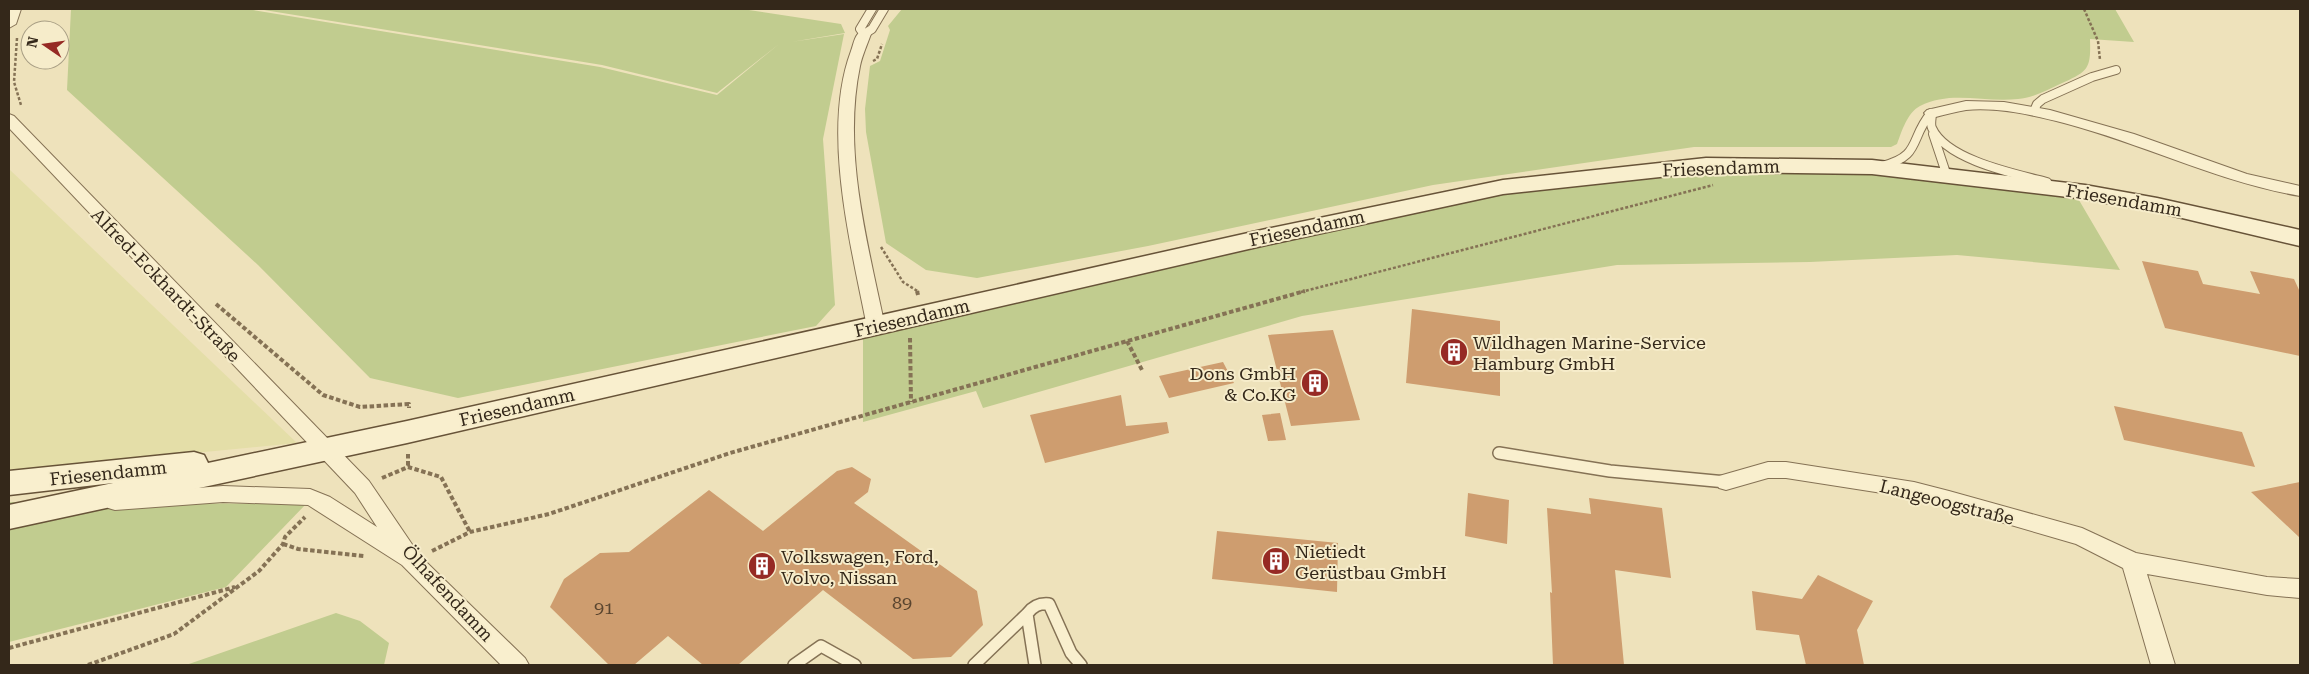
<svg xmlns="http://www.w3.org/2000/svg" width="2309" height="674" viewBox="0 0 2309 674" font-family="'Roboto Serif',serif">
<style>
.farmland{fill:#e4dea8}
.green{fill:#c1cc8f}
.building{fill:#ce9d6f}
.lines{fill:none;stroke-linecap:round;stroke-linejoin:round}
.service-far1-casing{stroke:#857255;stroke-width:10}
.service-casing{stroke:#857255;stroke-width:14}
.minor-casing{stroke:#857255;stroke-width:2}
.secondary-casing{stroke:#675338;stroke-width:3}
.path-far1{stroke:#857255;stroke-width:2.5;stroke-dasharray:3 2;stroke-linecap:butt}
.path{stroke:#857255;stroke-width:4;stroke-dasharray:4.5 2.5;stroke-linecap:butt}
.service-far1{stroke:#f9efce;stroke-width:8}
.service{stroke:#f9efce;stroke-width:11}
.minor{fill:#f9efce;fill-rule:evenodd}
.secondary{fill:#f9efce;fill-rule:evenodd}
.labels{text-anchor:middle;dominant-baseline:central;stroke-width:4;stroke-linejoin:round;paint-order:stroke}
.street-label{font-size:18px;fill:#34281a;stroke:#f6ecca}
.poi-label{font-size:18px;fill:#34281a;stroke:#f6ecca;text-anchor:start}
.near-number-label{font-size:18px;fill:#5a452f}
</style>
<rect width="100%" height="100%" fill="#eee2bb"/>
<!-- farmland -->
<path class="farmland" d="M9 169 297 443 9 471Z"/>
<!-- green -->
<path class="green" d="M71 9H247L600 67 717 95 779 44 717 93 602 65 258 9H742L841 24 845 33 791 42 844 34 823 139 835 305 816 326 458 398 370 378 258 265 67 90Z
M902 9H2115L2134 42 2090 39C2091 70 2088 71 2060 84 2047 90 2033 98 2018 99 1985 103 1951 90 1920 106 1907 113 1902 131 1897 144L1891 147H1694L1433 185 1148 246 977 278 926 270 886 243 866 132 865 109 870 66 880 61 890 30 888 26Z
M1710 170 1874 172 2076 195 2120 270 1957 255 1810 262 1617 265 1302 316 983 408 976 391 863 422V336L1245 246 1506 192Z
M9 502 306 504 226 587 9 642Z
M336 613 360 621 389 643 384 665H186Z"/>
<!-- building -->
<path class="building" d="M2142 261 2198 271 2203 284 2260 294 2250 271 2294 279 2300 292V356L2165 328Z
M1412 309 1500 321V396L1406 383Z
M1333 330 1360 420 1291 426 1268 335Z
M1223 362 1234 383 1169 398 1159 376Z
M1121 395 1126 426 1167 422 1169 433 1045 463 1030 415Z
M2114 406 2242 432 2255 467 2124 440Z
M1280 413 1286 440 1268 441 1262 415Z
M852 467 871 479 868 492 854 503 977 591 983 625 951 657 913 659 823 590 738 665H703L668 636 634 665H609L550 607 564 579 600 553 629 552 709 490 763 531 837 471Z
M2300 482V538L2251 492Z
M1468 493 1509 500 1507 544 1465 536Z
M1589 498 1662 508 1671 578 1615 570 1624 665H1553L1550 592 1552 593 1547 508 1591 514Z
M1217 531 1338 543 1337 592 1212 579Z
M1818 575 1873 601 1857 630 1864 665H1806L1799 635 1756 630 1752 591 1802 599Z"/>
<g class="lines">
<defs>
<path id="service-far1" d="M872 9 860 29 864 34 872 29 884 9
M2034 111 2037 104 2043 99 2092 77 2116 70
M1932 113C1932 118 1930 124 1932 128 1946 160 2016 174 2047 182
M1933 134 1947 176
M1882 166C1922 156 1909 139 1931 113"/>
<path id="service" d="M1499 453 1610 471 1726 482
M794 665 821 646 855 665
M974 665 1027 614
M1035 665 1027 614C1033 606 1039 603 1049 604L1071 653 1081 665"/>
<path id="minor" d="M9 9H21L16 24 9 28Z
M864 30 871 34C867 45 862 56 860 66 842 152 868 244 885 327L883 332 876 334 869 332 867 327C851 245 821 131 851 51 854 43 855 32 864 30Z
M1966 101 2004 102 2050 110 2134 134 2247 174 2300 186V196C2218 182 2144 144 2064 123 2033 115 1998 107 1966 110 1954 112 1943 115 1932 118L1927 116 1924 113 1927 110Z
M9 114 14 116 369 481 420 556 525 658 529 665H501L402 565 308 505 223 502 115 510 108 508 104 502 108 496 115 494 223 486 310 489 330 497 377 527 355 493 9 128Z
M1768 462H1786L1914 482 1949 491 2082 528 2136 553 2267 577 2300 579V598L2267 595 2147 574 2175 665H2151L2123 568 2076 544 1949 507 1914 498 1786 478H1768L1726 490 1719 488 1716 482 1719 476Z"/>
<path id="secondary" d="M1706 158 1872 160 2085 185 2157 198 2300 230V246L2157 212 2085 199 1872 174 1706 172 1503 194 1266 245 407 443 9 529V505L113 483 9 495V471L194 452 204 455 208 463 407 421 1266 229 1503 180Z"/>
</defs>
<!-- service-far1 casing -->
<use href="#service-far1" class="service-far1-casing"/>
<!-- service casing -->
<use href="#service" class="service-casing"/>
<!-- minor casing -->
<use href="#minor" class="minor-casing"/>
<!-- secondary casing -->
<use href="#secondary" class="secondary-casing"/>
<!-- path-far1 -->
<path class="path-far1" d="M2084 9 2098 41 2100 60
M17 38 14 82 21 105
M873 61 877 59 882 44
M881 247 903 282 919 292
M1301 292 1713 185"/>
<!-- path -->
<path class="path" d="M917 291 918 295
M216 304 323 395 360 407 409 404V408
M910 338 911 402
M1127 341 1143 372
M408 454V467
M382 478 408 467 441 477 470 532
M283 544 298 549 364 556
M432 551 470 532 549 514 730 453 1305 291
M9 648 235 587
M88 665 174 634 259 571 283 544 285 537 305 517"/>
<!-- service-far1 -->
<use href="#service-far1" class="service-far1"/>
<!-- service -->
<use href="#service" class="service"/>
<!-- minor -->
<use href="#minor" class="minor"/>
<!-- secondary -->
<use href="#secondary" class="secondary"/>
</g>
<!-- icons -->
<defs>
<symbol id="building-disc" viewBox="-11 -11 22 22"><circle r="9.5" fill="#962a24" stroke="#f6ecca"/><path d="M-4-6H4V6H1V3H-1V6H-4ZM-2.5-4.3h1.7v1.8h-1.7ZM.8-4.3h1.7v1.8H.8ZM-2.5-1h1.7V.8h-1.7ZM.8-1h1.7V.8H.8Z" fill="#fff"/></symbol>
</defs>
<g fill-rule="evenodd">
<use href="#building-disc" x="1438" y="336" width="32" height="32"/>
<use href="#building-disc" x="1299" y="367" width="32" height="32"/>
<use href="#building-disc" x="1260" y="545" width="32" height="32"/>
<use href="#building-disc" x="746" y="550" width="32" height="32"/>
</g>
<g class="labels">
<!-- street labels -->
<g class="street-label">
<text transform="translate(1721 168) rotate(-2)">Friesendamm</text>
<text transform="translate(2124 200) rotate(10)">Friesendamm</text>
<text transform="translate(1307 228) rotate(-12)">Friesendamm</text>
<text transform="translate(166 285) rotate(46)">Alfred-Eckhardt-Straße</text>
<text transform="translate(912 318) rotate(-13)">Friesendamm</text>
<text transform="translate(517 407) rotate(-13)">Friesendamm</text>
<text transform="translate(108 473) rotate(-6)">Friesendamm</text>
<text transform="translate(1947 502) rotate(14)">Langeoogstraße</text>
<text transform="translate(448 593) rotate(47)">Ölhafendamm</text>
</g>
<!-- poi labels -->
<g class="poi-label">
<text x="1473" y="342">Wildhagen Marine-Service<tspan x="1473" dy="21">Hamburg GmbH</tspan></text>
<text x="1296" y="373" text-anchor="end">Dons GmbH<tspan x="1296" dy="21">&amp; Co.KG</tspan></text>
<text x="1295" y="551">Nietiedt<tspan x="1295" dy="21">Gerüstbau GmbH</tspan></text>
<text x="781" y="556">Volkswagen, Ford,<tspan x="781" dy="21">Volvo, Nissan</tspan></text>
</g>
<!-- near-number labels -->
<g class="near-number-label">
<text x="902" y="602">89</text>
<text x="604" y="607">91</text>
</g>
</g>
<!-- border -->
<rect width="2309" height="674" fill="none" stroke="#34281a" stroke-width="20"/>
<!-- north arrow -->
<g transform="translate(45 45) rotate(283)"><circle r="24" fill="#f6ecca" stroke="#a89e84"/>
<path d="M0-4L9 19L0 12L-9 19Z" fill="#962a24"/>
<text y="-8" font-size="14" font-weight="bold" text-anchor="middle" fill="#34281a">N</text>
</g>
</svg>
